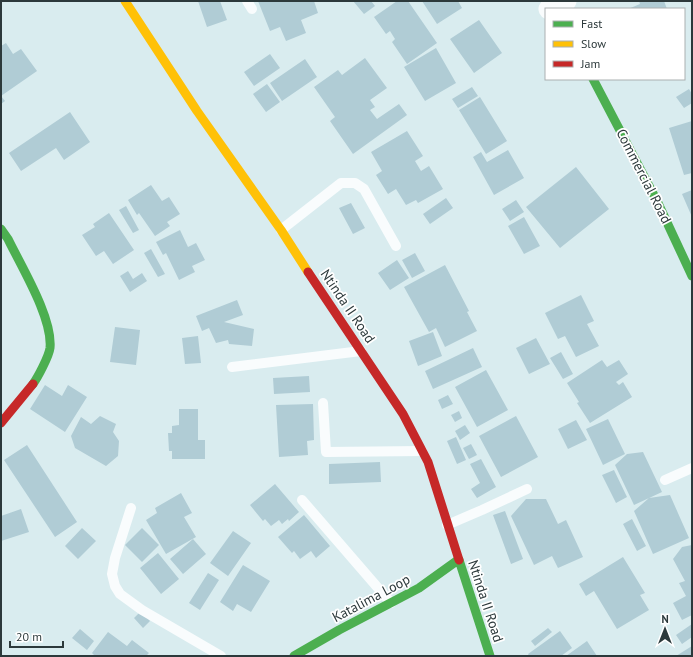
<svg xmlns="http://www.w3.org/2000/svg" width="693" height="657" viewBox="0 0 693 657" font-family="'PT Sans',sans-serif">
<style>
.building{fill:#b0ccd5}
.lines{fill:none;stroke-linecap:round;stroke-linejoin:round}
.lane{stroke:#f9fcfd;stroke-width:10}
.street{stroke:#f9fcfd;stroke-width:21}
.fast{stroke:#4caf50;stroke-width:9}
.slow{stroke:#ffc107;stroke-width:9}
.jam{stroke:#c62828;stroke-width:9}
.labels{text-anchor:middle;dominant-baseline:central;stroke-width:3.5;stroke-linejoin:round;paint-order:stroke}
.street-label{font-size:14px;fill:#2c393b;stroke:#fff}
</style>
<rect width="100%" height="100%" fill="#d9ecef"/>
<!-- building -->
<path class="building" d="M198 1H220L227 20 207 27Z
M258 1H314L318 13 301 20 306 33 286 41 280 27 270 31Z
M353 1H371L375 6 364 14Z
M397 1H408L437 43 407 64 392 42 395 39 390 31 386 34 374 17Z
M422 1H458L462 8 437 24Z
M639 1H664L667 9H628L640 4Z
M479 20 502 53 474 73 450 39Z
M6 43 13 54 21 49 37 71 1 96 5 101 1 104V46Z
M436 48 456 83 425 101 404 67Z
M270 54 280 68 254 86 244 72Z
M365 58 387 88 370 100 375 107 370 110 377 119 399 104 407 115 353 154 330 121 335 117 314 87 338 70 342 75Z
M305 59 317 77 282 101 270 83Z
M267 84 280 102 266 112 253 94Z
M472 87 478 96 458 108 452 99Z
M689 89 692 94V103L684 108 676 97Z
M480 97 507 141 486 154 459 110Z
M70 112 90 142 64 160 56 148 21 171 9 153Z
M692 121V173L684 175 669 128Z
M407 131 423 156 415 161 421 171 429 166 443 189 418 203 416 200 406 205 396 189 388 194 376 175 382 171 371 152Z
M508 150 524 178 494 195 473 157 481 152 487 162Z
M576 167 609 209 560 248 526 207Z
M151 185 162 201 169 197 180 214 167 222 170 226 155 236 139 213 137 215 128 200Z
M692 190V217L682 194Z
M446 198 453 208 430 224 423 214Z
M516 200 524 212 510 221 502 209Z
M351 203 365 228 353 234 339 208Z
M126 206 139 230 133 233 119 210Z
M109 213 134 250 113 264 104 251 96 256 82 235 95 227 93 224Z
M524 217 540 246 524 254 508 226Z
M180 230 188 247 196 243 205 260 192 266 195 272 179 280 166 253 163 255 156 242Z
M151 249 165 274 158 277 144 253Z
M415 253 425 271 412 278 402 260Z
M397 260 409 278 390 290 378 273Z
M445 265 469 311 467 312 477 331 445 347 436 328 429 332 404 287Z
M128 271 133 279 142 273 147 281 130 292 120 276Z
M581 295 594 321 587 324 599 346 576 357 565 336 558 339 545 313Z
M237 300 243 315 224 322 254 329 252 346 229 344 228 340 216 343 209 328 202 331 196 316Z
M115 327 140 330 136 365 110 362Z
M433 332 442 356 418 366 409 341Z
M198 336 201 363 185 364 182 338Z
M536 338 550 364 529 374 516 348Z
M473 348 482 367 433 389 425 371Z
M561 352 573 374 563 379 550 358Z
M602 360 607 367 619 360 628 374 616 382 619 385 623 382 632 397 590 423 577 403 579 402 567 383Z
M486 370 508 410 477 427 455 387Z
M309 376 310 392 274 394 273 378Z
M45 385 62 396 68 385 87 397 65 432 30 409Z
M448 395 453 404 442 409 438 400Z
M313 404 314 440 307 441 308 455 279 457 276 405Z
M179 409H198V440H205V459H172V451H169L168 433H172V426L179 425Z
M459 411 462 418 455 422 451 415Z
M100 416 116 424 113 432 119 441 118 456 106 466 75 448 71 436 81 417 91 424Z
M516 416 538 457 501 477 479 436Z
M608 419 625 454 603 465 586 429Z
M576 420 587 440 568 449 558 429Z
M465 425 470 433 460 440 455 431Z
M456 437 466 460 457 464 447 441Z
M471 444 477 455 469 459 463 448Z
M27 445 77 522 55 537 4 460Z
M643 452 662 492 634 505 615 465 627 454Z
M481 459 496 487 477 498 471 489 480 483 470 464Z
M380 462 381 482 329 484V464Z
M614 470 627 497 616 503 602 475Z
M275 484 299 512 289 521 288 519 282 524 279 520 271 526 265 519 263 521 250 505Z
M181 493 192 513 184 517 196 537 166 554 146 520 157 513 155 508Z
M670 495 689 538 653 554 634 511 649 498Z
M526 499H546L558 524 566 520 583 557 558 568 552 556 534 565 511 516Z
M21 509 29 532 1 541V516Z
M505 511 523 559 511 564 493 515Z
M304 515 330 546 316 558 311 551 300 559 294 551 292 553 278 537Z
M632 519 646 546 637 551 623 524Z
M82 528 96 541 78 559 65 546Z
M142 528 159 545 142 562 125 545Z
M233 531 251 543 228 576 210 563Z
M193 539 206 554 183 574 170 559Z
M692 545V615L682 620 673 603 686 596 679 583 685 581 673 559 682 547Z
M158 553 179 579 161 594 140 568Z
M623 557 645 593 640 595 649 610 617 629 594 591 586 596 579 584Z
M243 565 270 581 251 612 237 604 233 611 220 602Z
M208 573 219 580 200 610 189 603Z
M141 611 150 621 143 628 134 618Z
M692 624V637L682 644 676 635Z
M548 628 552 632 535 646 531 641Z
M80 629 94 641 87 650 72 638Z
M560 631 572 648 561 656H529L528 654Z
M108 632 127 646 132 640 149 653 146 656H95L92 653Z
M587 641 597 656H566Z
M692 646V656H676Z"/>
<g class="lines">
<!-- lane -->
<path class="lane" d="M247 1 252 9
M281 230 341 183H355L364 189 396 246
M232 367 361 351
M323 403 326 452 422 451
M665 480 692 468
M302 500 391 603
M131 508 115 558 112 574 115 586 120 594 142 610 221 656
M447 525 482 510 527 489"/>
<!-- street -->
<path class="street" d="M549 9 566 1"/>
<!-- fast -->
<path class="fast" d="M593 79 657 201 692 276
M1 229 8 239C21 266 53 318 50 348 49 356 38 377 33 384
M459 560 490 656
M294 656 339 630 419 588 458 560"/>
<!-- slow -->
<path class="slow" d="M125 1 197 111 281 230 308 272"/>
<!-- jam -->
<path class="jam" d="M308 272 403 414 428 462 459 560
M1 423 33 384"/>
</g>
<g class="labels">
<!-- street labels -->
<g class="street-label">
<text transform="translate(644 176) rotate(63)">Commercial Road</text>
<text transform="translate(348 306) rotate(56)">Ntinda II Road</text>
<text transform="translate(371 598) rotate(-28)">Katalima Loop</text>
<text transform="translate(486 601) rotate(72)">Ntinda II Road</text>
</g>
</g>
<!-- border -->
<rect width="693" height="657" fill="none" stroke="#2c393b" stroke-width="4"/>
<!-- legend -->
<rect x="545" y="8" width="140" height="72" fill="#ffffff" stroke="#abb0b1"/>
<rect x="553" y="21" width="20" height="6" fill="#4caf50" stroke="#abb0b1"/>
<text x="581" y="28" font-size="12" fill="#2c393b">Fast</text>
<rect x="553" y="41" width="20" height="6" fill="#ffc107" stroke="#abb0b1"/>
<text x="581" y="48" font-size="12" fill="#2c393b">Slow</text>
<rect x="553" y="61" width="20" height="6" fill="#c62828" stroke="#abb0b1"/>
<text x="581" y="68" font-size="12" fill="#2c393b">Jam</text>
<!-- north arrow -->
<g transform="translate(665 629)" stroke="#ffffff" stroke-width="3" paint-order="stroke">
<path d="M0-3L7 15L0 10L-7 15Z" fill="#2c393b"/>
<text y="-6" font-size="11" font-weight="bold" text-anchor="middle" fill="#2c393b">N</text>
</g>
<!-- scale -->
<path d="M10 641v6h53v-6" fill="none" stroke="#2c393b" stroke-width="2"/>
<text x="16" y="641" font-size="12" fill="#2c393b" stroke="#ffffff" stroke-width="3" paint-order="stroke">20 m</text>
</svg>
